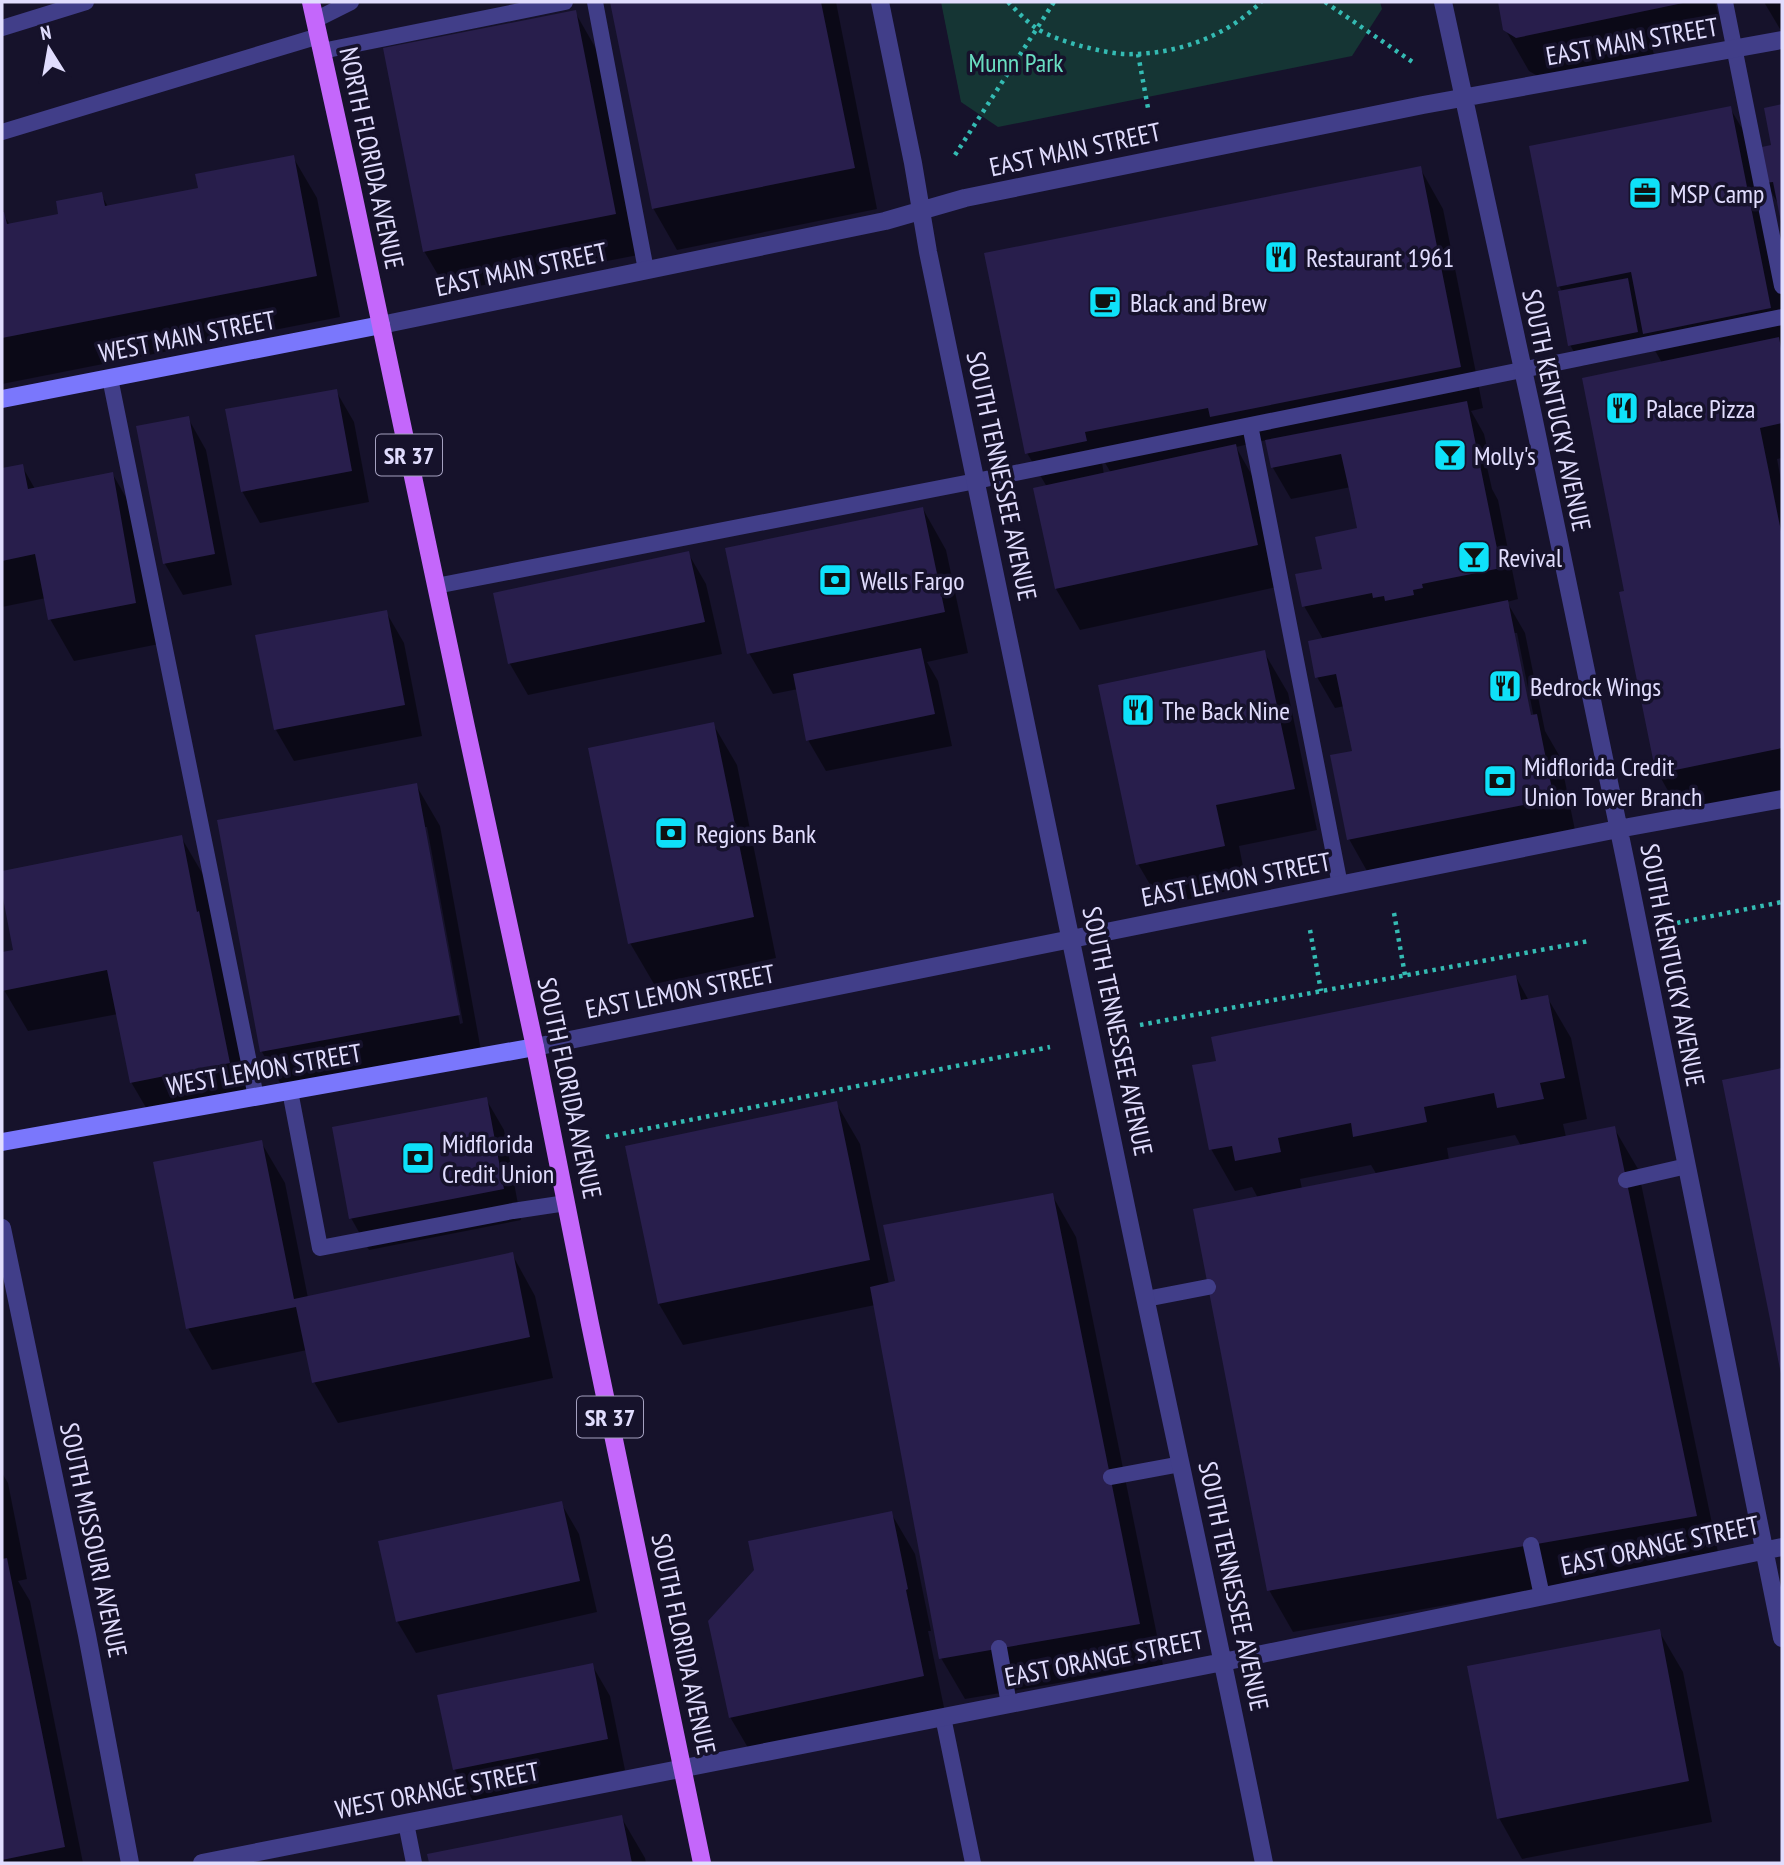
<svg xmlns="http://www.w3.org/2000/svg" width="1784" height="1865" viewBox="0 0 1784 1865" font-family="'PT Sans Narrow',sans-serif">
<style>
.green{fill:#153534}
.shadow{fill:#0007;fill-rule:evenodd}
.building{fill:#281e4c}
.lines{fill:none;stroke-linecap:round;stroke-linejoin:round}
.path{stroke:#34bbb3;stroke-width:4.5;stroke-dasharray:3.5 5;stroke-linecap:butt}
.service{stroke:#413e89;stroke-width:16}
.tertiary{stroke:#413e89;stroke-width:18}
.secondary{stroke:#7a77fc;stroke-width:18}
.primary{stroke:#c467fb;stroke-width:18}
.labels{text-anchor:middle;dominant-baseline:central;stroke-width:7;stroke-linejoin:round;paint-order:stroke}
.shield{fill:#16122b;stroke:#a4a0bf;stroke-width:2}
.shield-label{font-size:24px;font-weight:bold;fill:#e1ddfe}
.street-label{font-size:26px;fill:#e1ddfe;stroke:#16122b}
.park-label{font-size:26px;fill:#69dec1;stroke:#16122b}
.poi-label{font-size:26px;fill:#e1ddfe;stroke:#16122b;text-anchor:start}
</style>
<rect width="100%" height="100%" fill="#16122b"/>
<!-- green -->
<path class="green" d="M941 2H1380L1382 9 1352 56 998 127 961 102Z"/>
<!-- shadow -->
<path class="shadow" d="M612 2H836L877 209 677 250 653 208Z
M1499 2H1715L1719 18 1649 33 1654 55 1541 78 1529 71 1505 29Z
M1764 2H1782V28L1780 29Z
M575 12 599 54 638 255 448 292 424 251Z
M1782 106V219L1780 207 1766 183 1773 146 1766 109Z
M1730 108 1754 149 1782 291V458L1777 459 1782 485V794L1681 814 1658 773 1626 592 1662 363 1647 336 1649 352 1582 366 1570 345 1562 292 1559 286Z
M293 157 317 198 340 317 2 384V214H3L10 225 60 215 101 194 108 207 200 189Z
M1420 168 1443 209 1483 408 1471 411 1484 434 1491 466 1487 467 1492 489 1498 500 1518 599 1507 602 1525 633 1545 731 1560 757 1577 840 1372 880 1349 839 1354 752 1345 706 1335 708 1317 677 1323 639 1304 606 1324 570 1359 529 1351 487 1291 499 1273 468 1267 440 1236 447 1259 488 1281 586 1080 630 1056 589 1047 487 1027 453ZM1101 456 1111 473 1104 475ZM1513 633H1517L1535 723 1531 724Z
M336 391 354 422 369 502 260 523 242 491Z
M188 418 206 450 232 585 183 595 165 564Z
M22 466 35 489 112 473 136 515 159 644 74 661 50 619 46 598 2 607V470Z
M923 509 946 550 968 653 927 662 938 681 952 746 826 771 808 740 798 689 773 694 749 653Z
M688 553 706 584 722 654 528 695 510 664 495 595Z
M386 612 404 643 422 736 294 761 276 730Z
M1264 652 1288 693 1317 830 1239 846 1247 887 1162 905 1138 864Z
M713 724 737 765 776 958 654 984 630 943Z
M416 785 440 826 482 1056 286 1093 262 1052 219 822ZM423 827H427L463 1023 460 1024Z
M181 837 205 878 252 1104 155 1123 131 1082 118 1014 28 1031 4 990 2 979V954L15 951 2 884V873Z
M1516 977 1529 1001 1547 997 1571 1038 1587 1119 1563 1124 1566 1137 1614 1128 1638 1169 1719 1557 1293 1632 1269 1590 1258 1198 1252 1187 1235 1191 1211 1149 1218 1062ZM1515 1135 1521 1146 1449 1160 1447 1148ZM1371 1165 1377 1175 1302 1189 1300 1179Z
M1782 1070V1371L1724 1082Z
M486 1099 504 1130 521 1220 369 1250 351 1218Z
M836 1103 860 1144 889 1284 897 1282 1052 1195 1076 1237 1163 1665 965 1699 941 1658 875 1305 683 1345 659 1304 627 1147Z
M261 1142 285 1183 308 1298 512 1254 535 1296 553 1378 338 1423 314 1382 307 1350 212 1370 188 1328Z
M2 1473 8 1483 27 1579 18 1581 30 1601 83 1863H2Z
M561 1503 579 1534 597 1612 416 1653 397 1621Z
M891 1513 915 1554 931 1631H928L946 1717 754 1758 730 1717 756 1570Z
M1659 1631 1683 1672 1712 1822 1522 1859 1499 1818Z
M592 1665 610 1696 625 1770 473 1801 455 1770 439 1697Z
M621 1817 645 1858 646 1863H431L429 1855Z"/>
<!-- building -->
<path class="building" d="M610 2H821L855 168 652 209Z
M1498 2H1683V3L1516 38 1503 30Z
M576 10 616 214 423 252 383 48Z
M1782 104V222H1781L1773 182 1764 183 1757 148 1771 145 1764 108Z
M1731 106 1771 308 1643 334 1631 272 1557 287 1529 146Z
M294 155 317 276 2 338V212H4L7 224 58 214 56 201 102 192 105 206 198 188 195 174Z
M1421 166 1461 367 1210 417 1208 408 1085 432 1087 441 1025 454 984 253Z
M1628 278 1638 332 1568 346 1558 291Z
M1779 337 1782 354V423L1760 428 1782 536V748L1656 774 1619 592 1624 591 1582 378Z
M337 389 352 471 241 492 225 409Z
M1467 401 1501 568 1422 584 1423 588 1413 590 1414 595 1385 601 1384 596 1373 598 1372 593 1302 607 1295 574 1322 569 1315 537 1357 528 1350 494 1341 454 1271 468 1265 440Z
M189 416 215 554 163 564 136 426Z
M1236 444 1258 545 1055 589 1033 488Z
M23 464 28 489 113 472 136 603 48 620 35 554 2 561V468Z
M923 507 945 612 747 654 725 548Z
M689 551 705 622 508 664 493 593Z
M1508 600 1531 715 1537 714 1554 799 1347 840 1330 755 1352 751 1336 674 1315 678 1308 641Z
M387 610 405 705 274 730 255 635Z
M921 648 935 714 806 741 793 674Z
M1265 650 1295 789 1216 805 1225 846 1136 865 1098 685Z
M714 722 754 917 628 944 588 748Z
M417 783 460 1015 260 1052 217 820Z
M182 835 197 912 199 911 230 1063 130 1083 107 970 2 991V952L13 950 2 893V871Z
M1516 975 1521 1000 1548 995 1565 1078 1540 1083 1544 1099 1497 1108 1494 1093 1424 1107 1427 1122 1353 1137 1351 1123 1278 1138 1281 1152 1235 1161 1232 1146 1209 1150 1192 1065 1216 1061 1211 1037Z
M1782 1068V1373L1781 1374 1722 1080Z
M487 1097 504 1189 349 1219 332 1127Z
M837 1101 870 1260 658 1304 625 1146Z
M1615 1126 1697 1516 1267 1591 1193 1209Z
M262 1140 294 1299 513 1252 530 1337 312 1383 296 1307 186 1329 153 1162Z
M1053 1193 1140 1624 939 1659 870 1287 895 1281 883 1225Z
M562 1501 580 1581 396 1622 378 1541Z
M892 1511 908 1589 906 1590 924 1676 729 1718 708 1621 754 1570 748 1541Z
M7 1558 65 1847 2 1860V1559Z
M1660 1629 1689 1781 1497 1819 1467 1666Z
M593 1663 608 1739 453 1770 437 1695Z
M622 1815 632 1863H429L427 1854Z"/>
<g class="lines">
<!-- path -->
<path class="path" d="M1008 2C1017 11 1026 21 1036 28 1048 36 1067 42 1081 46 1098 50 1116 55 1134 54 1181 53 1228 35 1261 2
M1325 2 1414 63
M1138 54 1148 108
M955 155 1054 2
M1394 913 1405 975
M1677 923 1782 902
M1310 930 1321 991
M1140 1025 1589 941
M606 1137 1050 1047"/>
<!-- service -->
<path class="service" d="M595 2 646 270
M1725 2 1782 286
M315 20 351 2
M2 28 86 2
M322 51 565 2
M2 132 319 36
M110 378 256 1097
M1250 425 1340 885
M436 586 976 481 1782 317
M290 1091 320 1248 513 1211 566 1203
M1626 1180 1687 1166
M1146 1299 1208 1287
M1111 1477 1181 1464
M1531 1545 1542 1596
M999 1648 1009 1704
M943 1717 973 1863
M406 1823 414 1863"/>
<!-- tertiary -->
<path class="tertiary" d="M880 2 913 163 928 252C995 573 1062 894 1128 1216 1173 1432 1221 1647 1264 1863
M1443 2 1532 411 1627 869 1782 1638
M381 325 885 221 965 198 1423 105 1782 40
M535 1047 1618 829 1782 799
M2 1228 87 1635 130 1863
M202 1863 1223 1662 1782 1547"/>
<!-- secondary -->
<path class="secondary" d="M2 399 381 325
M2 1142 535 1047"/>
<!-- primary -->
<path class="primary" d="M311 2 350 179 466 727 535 1047 590 1324 702 1863"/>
</g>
<!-- icons -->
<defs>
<symbol id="office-square" viewBox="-11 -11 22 22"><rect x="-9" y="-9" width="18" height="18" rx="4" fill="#0ee1f9" stroke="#16122b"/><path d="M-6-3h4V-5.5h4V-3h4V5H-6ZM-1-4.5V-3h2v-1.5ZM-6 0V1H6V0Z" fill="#111"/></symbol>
<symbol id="restaurant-square" viewBox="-11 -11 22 22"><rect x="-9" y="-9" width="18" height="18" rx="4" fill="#0ee1f9" stroke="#16122b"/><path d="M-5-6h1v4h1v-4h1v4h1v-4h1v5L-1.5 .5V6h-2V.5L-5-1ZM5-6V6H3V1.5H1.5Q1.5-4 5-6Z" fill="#111"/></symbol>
<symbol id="cafe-square" viewBox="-11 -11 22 22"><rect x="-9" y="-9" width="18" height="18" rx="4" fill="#0ee1f9" stroke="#16122b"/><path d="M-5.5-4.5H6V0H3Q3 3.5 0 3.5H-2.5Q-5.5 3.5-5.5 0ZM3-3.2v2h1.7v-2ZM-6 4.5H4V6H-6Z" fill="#111"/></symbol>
<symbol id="bar-square" viewBox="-11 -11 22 22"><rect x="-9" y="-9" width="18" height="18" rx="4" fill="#0ee1f9" stroke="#16122b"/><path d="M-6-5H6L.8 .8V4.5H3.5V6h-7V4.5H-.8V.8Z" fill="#111"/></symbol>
<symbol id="bank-square" viewBox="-11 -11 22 22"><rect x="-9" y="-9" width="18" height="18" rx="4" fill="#0ee1f9" stroke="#16122b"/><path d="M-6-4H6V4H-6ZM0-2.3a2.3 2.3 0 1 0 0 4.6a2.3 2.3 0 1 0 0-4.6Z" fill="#111"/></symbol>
</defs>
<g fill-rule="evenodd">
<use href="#office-square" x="1626" y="174" width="38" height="38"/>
<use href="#restaurant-square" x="1262" y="238" width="38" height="38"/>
<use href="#cafe-square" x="1086" y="283" width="38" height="38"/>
<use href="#restaurant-square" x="1603" y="389" width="38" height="38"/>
<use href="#bar-square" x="1431" y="436" width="38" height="38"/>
<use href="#bar-square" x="1455" y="538" width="38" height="38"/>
<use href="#bank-square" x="816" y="561" width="38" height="38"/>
<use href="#restaurant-square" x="1486" y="667" width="38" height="38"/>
<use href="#restaurant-square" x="1119" y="691" width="38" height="38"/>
<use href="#bank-square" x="1481" y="762" width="38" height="38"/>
<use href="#bank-square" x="652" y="814" width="38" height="38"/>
<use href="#bank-square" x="399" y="1139" width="38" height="38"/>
</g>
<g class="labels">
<!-- shield labels -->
<g class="shield">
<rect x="376" y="434.5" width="66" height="41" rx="5"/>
<rect x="577" y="1396.5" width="66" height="41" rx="5"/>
</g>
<g class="shield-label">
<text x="409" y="455">SR 37</text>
<text x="610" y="1417">SR 37</text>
</g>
<!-- street labels -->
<g class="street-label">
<text transform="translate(1632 41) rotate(-10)">EAST MAIN STREET</text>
<text transform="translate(1075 149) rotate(-12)">EAST MAIN STREET</text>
<text transform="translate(372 158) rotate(78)">NORTH FLORIDA AVENUE</text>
<text transform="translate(521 269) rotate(-12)">EAST MAIN STREET</text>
<text transform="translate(187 336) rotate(-11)">WEST MAIN STREET</text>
<text transform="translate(1557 410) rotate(78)">SOUTH KENTUCKY AVENUE</text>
<text transform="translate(1002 476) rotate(78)">SOUTH TENNESSEE AVENUE</text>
<text transform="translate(1236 879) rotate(-11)">EAST LEMON STREET</text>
<text transform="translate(1673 965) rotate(79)">SOUTH KENTUCKY AVENUE</text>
<text transform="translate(680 991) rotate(-11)">EAST LEMON STREET</text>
<text transform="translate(1118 1031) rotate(78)">SOUTH TENNESSEE AVENUE</text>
<text transform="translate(264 1069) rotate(-10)">WEST LEMON STREET</text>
<text transform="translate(570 1088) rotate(78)">SOUTH FLORIDA AVENUE</text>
<text transform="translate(94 1540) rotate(78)">SOUTH MISSOURI AVENUE</text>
<text transform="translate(1660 1545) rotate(-12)">EAST ORANGE STREET</text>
<text transform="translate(1234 1586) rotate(78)">SOUTH TENNESSEE AVENUE</text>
<text transform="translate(684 1644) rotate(78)">SOUTH FLORIDA AVENUE</text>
<text transform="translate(1104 1658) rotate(-11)">EAST ORANGE STREET</text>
<text transform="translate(437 1790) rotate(-11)">WEST ORANGE STREET</text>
</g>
<!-- park labels -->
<g class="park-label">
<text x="1016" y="62">Munn Park</text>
</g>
<!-- poi labels -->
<g class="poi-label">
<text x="1670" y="193">MSP Camp</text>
<text x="1306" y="257">Restaurant 1961</text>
<text x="1130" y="302">Black and Brew</text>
<text x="1646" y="408">Palace Pizza</text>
<text x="1474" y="455">Molly's</text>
<text x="1498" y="557">Revival</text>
<text x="860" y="580">Wells Fargo</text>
<text x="1530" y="686">Bedrock Wings</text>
<text x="1162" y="710">The Back Nine</text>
<text x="1524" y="766">Midflorida Credit<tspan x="1524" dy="30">Union Tower Branch</tspan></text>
<text x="696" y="833">Regions Bank</text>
<text x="442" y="1143">Midflorida<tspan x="442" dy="30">Credit Union</tspan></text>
</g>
</g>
<!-- border -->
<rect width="1784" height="1865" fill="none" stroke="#e1ddfe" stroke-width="7"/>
<!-- north arrow -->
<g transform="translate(49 49) rotate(349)" stroke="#16122b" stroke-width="5" paint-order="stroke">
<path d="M0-5L12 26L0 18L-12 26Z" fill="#e1ddfe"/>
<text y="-10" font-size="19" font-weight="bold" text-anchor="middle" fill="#e1ddfe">N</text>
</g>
</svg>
